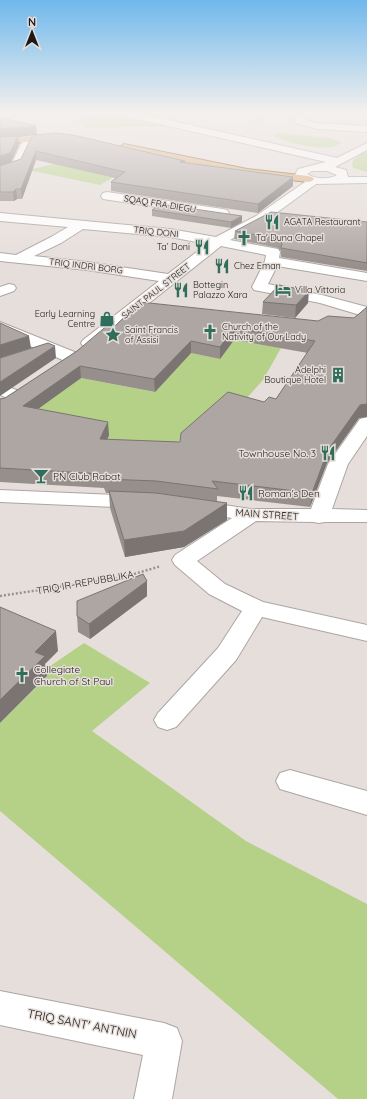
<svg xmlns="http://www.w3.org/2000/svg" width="367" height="1099" viewBox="0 0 367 1099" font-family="Quicksand,sans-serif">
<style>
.green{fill:#b5d187}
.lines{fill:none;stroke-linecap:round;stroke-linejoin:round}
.minor-casing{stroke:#ada5a2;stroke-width:2}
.major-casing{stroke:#8a5622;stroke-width:2}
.path-far1{stroke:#98928f;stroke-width:1;stroke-dasharray:1 1;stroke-linecap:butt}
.path{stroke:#98928f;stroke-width:2.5;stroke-dasharray:2 2;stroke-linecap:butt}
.minor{fill:#fff;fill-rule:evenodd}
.major{fill:#dcad7d;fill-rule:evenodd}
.wall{fill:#968f8c;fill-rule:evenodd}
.shaded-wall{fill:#7a7472}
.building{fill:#aea6a3;stroke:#7a7472;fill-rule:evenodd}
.labels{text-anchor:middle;stroke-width:3;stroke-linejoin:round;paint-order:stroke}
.far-street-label{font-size:9px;fill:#1c1918;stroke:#e6deda}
.far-poi-label{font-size:9px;fill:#1c1918;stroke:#e6deda;text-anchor:start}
.poi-label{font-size:10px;fill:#1c1918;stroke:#e6deda;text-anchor:start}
.street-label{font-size:10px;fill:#1c1918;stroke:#e6deda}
.near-street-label{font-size:12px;fill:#1c1918;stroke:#e6deda}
</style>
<rect width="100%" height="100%" fill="#e6deda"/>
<path class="green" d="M 101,113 L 115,113 L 172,126 L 86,128 L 83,124 L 74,121 Z
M 277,133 L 331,138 L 341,142 C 333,155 285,142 273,136 Z
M 367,149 L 367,172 L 354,168 L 352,166 L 353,160 Z
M 144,159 L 100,185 L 28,170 L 58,163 Z
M 234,340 L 281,348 L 263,380 L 238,408 L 190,429 L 168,453 L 102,449 L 24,419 L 81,378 L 154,392 L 191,353 L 220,359 Z
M 84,643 L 150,683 L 92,731 L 246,841 L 367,904 L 367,1099 L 338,1099 L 0,811 L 0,723 L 47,677 L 40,673 Z"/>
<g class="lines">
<defs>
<path id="minor" d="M 119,113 L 138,113 L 337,158 L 367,143 L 367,150 L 335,167 L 346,170 L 348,177 L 367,177 L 367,183 L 316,184 L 264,222 L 230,240 L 278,249 L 280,252 L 279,258 L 367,273 L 367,281 L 277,266 L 268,284 L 322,295 L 367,307 L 367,317 L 320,303 L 254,290 L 252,287 L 265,261 L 266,255 L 221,246 L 95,346 L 89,348 L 83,346 L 81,343 L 83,340 L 159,281 L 87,270 L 0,261 L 0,253 L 16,255 L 51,237 L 68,227 L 0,221 L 0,213 L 170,229 L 216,237 L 256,216 L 305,182 L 295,175 L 298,169 L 326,162 L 124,116 ZM 312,171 L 327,171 L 337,175 C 328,180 316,179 307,174 ZM 83,229 L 170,237 L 207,244 L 168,274 L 87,262 L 34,256 L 61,243 Z
M 302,113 L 315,113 L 305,120 L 317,123 L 367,126 L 367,132 L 317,129 L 296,123 L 294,121 L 298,115 Z
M 34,135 L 39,138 L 31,146 L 21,167 L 0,174 L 0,167 L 12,163 L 22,142 Z
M 107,192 L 223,209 L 227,210 L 229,213 L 227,216 L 223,217 L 103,199 L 101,196 L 103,193 Z
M 9,284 L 14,285 L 16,288 L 14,291 L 0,296 L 0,287 Z
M 0,322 L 77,353 L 79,357 L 77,361 L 71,362 L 65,361 L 0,333 Z
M 0,384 L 22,392 L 25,396 L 22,400 L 16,401 L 0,395 Z
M 367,417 L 367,436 L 348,464 L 332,509 L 367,510 L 367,522 L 325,522 L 319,523 L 313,522 L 256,521 L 197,561 L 225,584 L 263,602 L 367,625 L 367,641 L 262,617 L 236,660 L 176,727 L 167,730 L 158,727 L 154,720 L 158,713 L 218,648 L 242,611 L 209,594 L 175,565 L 172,560 L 175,555 L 232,518 L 190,511 L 187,507 L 190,503 L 197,501 L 251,509 L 311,509 L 328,464 L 360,419 Z
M 0,490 L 139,496 L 146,498 L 149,502 L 146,506 L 139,508 L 0,502 Z
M 290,770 L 367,791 L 367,815 L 280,789 L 276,781 L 280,773 Z
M 0,991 L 164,1023 L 177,1028 L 182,1041 L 172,1099 L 134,1099 L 143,1055 L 0,1025 Z"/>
<path id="major" d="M 34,135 L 61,135 L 66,138 L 61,141 L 34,141 L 0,145 L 0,139 Z
M 124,144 L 247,169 L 308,176 L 312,177 L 314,179 L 312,181 L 308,182 L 247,175 L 120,149 L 119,147 Z"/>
</defs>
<use href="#minor" class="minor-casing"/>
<use href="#major" class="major-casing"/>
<path class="path-far1" d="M 262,125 L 256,122 L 256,119 L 270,113"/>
<path class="path" d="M 0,596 L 124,577 L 161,566"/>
<use href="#minor" class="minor"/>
<use href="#major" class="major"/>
</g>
<path class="wall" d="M 0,124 L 37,134 L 13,137 L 19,145 L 11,162 L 2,165 L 21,159 L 31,138 L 185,161 L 185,163 L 293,177 L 293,186 L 258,213 L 111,191 L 111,182 L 115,178 L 36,160 L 22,199 L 17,199 L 14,201 L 0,201 Z
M 152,210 L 242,216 L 242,222 L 231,228 L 152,216 Z
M 367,222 L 367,271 L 281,257 L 281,251 L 278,248 L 234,239 L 235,231 Z
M 263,302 L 308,303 L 295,318 L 262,314 Z
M 367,307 L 367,417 L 359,418 L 327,463 L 310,507 L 217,496 L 217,502 L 227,503 L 227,520 L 184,547 L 125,557 L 110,508 L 109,493 L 106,493 L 104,488 L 0,482 L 0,399 L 5,398 L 115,326 L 318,321 L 354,318 ZM 234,340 L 308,353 L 276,399 L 264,402 L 180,442 L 107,440 L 109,435 L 38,409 L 81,378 L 155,392 L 191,353 L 220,359 Z
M 147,581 L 147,596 L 90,639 L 78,632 L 77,616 Z"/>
<path class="shaded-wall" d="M 36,126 L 37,134 L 0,138 L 0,129 Z
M 18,136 L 19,145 L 11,162 L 0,166 L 0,156 Z
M 36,151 L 36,160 L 22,199 L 21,189 Z
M 293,177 L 293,186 L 258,213 L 258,204 Z
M 16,189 L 17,199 L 14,201 L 13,192 Z
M 242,216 L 242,222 L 231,228 L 231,222 Z
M 309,291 L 308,303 L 295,318 L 296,305 Z
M 234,328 L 234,340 L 220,359 L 220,347 Z
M 29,336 L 31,348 L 0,358 L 0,345 Z
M 191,341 L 191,353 L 155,392 L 154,379 Z
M 55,346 L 56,358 L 0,396 L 0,382 Z
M 80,366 L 81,378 L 24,419 L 23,406 Z
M 367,404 L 367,417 L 359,418 L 327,463 L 310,507 L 312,493 L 328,450 L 360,405 Z
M 108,422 L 109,435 L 101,453 L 100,439 Z
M 227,503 L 227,520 L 184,547 L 125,557 L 124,540 Z
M 147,581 L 147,596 L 90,639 L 89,624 Z
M 56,631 L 58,651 L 45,664 L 47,676 L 0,723 L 0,700 L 35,652 Z"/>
<path class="building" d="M 3,118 L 36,126 L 0,129 L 0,124 Z
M 54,133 L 73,135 L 185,161 L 180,162 L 293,177 L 258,204 L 111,182 L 125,172 L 36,151 L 21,189 L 16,189 L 13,192 L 0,192 L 0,166 L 21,159 L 31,138 L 35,135 Z
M 18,136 L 10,153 L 0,156 L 0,137 Z
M 160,204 L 242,216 L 231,222 L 152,210 Z
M 271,212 L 367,222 L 367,263 L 281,248 L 282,243 L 279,239 L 235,231 Z
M 279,285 L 309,291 L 296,305 L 263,302 Z
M 140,302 L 318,321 L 328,316 L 354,318 L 367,307 L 367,404 L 360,405 L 328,450 L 312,493 L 212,481 L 218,489 L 156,481 L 105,479 L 103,474 L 0,468 L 0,399 L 5,398 L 77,351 L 109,324 L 115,326 ZM 234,328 L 315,341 L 276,399 L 269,397 L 264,402 L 228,392 L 181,433 L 180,442 L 100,439 L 108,422 L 23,406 L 80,366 L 154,379 L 191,341 L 220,347 Z
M 0,323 L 29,336 L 0,345 Z
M 48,343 L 55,346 L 0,382 L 0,358 Z
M 109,491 L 156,493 L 227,503 L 184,531 L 124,540 Z
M 143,574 L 147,581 L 89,624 L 77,616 L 77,601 Z
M 0,607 L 56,631 L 35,652 L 45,656 L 0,700 Z"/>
<linearGradient id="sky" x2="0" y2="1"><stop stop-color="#6fb8ec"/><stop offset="0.42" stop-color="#f4f0ee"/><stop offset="1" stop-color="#f4f0ee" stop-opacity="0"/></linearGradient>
<rect width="367" height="267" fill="url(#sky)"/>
<defs>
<symbol id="restaurant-bare" viewBox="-9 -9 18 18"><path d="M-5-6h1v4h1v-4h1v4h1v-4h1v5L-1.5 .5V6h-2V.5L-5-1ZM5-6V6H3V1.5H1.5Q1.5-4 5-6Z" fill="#306e5c" stroke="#e6deda" stroke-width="2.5" paint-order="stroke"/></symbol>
<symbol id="church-bare" viewBox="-9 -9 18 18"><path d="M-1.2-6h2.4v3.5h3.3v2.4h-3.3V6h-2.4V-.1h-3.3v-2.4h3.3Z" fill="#306e5c" stroke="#e6deda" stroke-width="2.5" paint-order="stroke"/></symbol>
<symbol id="hotel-bare" viewBox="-9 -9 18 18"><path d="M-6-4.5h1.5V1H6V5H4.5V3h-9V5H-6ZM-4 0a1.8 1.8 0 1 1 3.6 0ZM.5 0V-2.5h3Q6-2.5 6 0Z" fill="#306e5c" stroke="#e6deda" stroke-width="2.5" paint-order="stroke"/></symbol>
<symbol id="shop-bare" viewBox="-9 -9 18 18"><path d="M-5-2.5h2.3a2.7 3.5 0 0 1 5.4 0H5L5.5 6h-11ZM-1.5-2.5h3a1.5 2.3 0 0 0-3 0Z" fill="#306e5c" stroke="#e6deda" stroke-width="2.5" paint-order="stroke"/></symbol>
<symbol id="sight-bare" viewBox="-9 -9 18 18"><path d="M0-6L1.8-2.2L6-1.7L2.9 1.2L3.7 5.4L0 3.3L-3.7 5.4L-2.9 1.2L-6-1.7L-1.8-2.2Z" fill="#306e5c" stroke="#e6deda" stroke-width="2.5" paint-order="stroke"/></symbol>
<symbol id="building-bare" viewBox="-9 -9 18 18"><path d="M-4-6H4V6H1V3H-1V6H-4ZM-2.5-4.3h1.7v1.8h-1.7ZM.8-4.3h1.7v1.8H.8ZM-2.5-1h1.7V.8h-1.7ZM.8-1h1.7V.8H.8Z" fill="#306e5c" stroke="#e6deda" stroke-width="2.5" paint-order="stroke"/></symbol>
<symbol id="bar-bare" viewBox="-9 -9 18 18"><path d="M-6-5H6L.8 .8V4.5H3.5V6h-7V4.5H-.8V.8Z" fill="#306e5c" stroke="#e6deda" stroke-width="2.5" paint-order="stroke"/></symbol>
</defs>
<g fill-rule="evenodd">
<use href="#restaurant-bare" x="261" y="211" width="22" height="22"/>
<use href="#church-bare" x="233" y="227" width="22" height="22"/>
<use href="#restaurant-bare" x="191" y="236" width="22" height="22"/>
<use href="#restaurant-bare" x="211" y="255" width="22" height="22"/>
<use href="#restaurant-bare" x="170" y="279" width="22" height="22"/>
<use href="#hotel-bare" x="272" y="279" width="22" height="22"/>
<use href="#shop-bare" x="96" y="308" width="22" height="22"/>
<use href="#church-bare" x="199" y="321" width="22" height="22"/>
<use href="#sight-bare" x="102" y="324" width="22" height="22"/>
<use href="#building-bare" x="327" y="364" width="22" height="22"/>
<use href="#restaurant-bare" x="317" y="442" width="22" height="22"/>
<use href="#bar-bare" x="30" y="465" width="22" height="22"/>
<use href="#restaurant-bare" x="235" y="482" width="22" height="22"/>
<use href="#church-bare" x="11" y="664" width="22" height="22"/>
</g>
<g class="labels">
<g class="far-street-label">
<text transform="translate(160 204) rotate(9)" y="3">SQAQ FRA DIEGU</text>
<text transform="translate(156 232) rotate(6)" y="3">TRIQ DONI</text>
<text transform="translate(86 266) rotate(7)" y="3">TRIQ INDRÌ BORG</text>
<text transform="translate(156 291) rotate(-38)" y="3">SAINT PAUL STREET</text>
</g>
<g class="far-poi-label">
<text x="284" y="225">AGATA Restaurant</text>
<text x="256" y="241">Ta' Duna Chapel</text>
<text x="190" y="250" text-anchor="end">Ta’ Doni</text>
<text x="234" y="269">Chez Eman</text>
<text x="193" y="288">Bottegin<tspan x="193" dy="10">Palazzo Xara</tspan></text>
<text x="295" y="293">Villa Vittoria</text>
<text x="95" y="317" text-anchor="end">Early Learning<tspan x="95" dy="10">Centre</tspan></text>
<text x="222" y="330">Church of the<tspan x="222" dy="10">Nativity of Our Lady</tspan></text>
<text x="125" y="333">Saint Francis<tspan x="125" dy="10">of Assisi</tspan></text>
<text x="326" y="373" text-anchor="end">Adelphi<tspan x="326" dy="10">Boutique Hotel</tspan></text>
</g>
<g class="poi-label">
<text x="316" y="457" text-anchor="end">Townhouse No. 3</text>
<text x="53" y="480">PN Club Rabat</text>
<text x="258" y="497">Roman's Den</text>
<text x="34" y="673">Collegiate<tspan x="34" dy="12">Church of St Paul</tspan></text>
</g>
<g class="street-label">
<text transform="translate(267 514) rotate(4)" y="4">MAIN STREET</text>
<text transform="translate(85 582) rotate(-10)" y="4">TRIQ IR-REPUBBLIKA</text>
</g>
<g class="near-street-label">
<text transform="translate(82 1024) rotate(11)" y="4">TRIQ SANT' ANTNIN</text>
</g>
</g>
<g transform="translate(32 32)" stroke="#e6deda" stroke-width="3" paint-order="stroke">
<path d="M0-3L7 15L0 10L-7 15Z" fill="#1c1918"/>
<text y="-6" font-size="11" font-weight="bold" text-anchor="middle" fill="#1c1918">N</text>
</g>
</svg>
